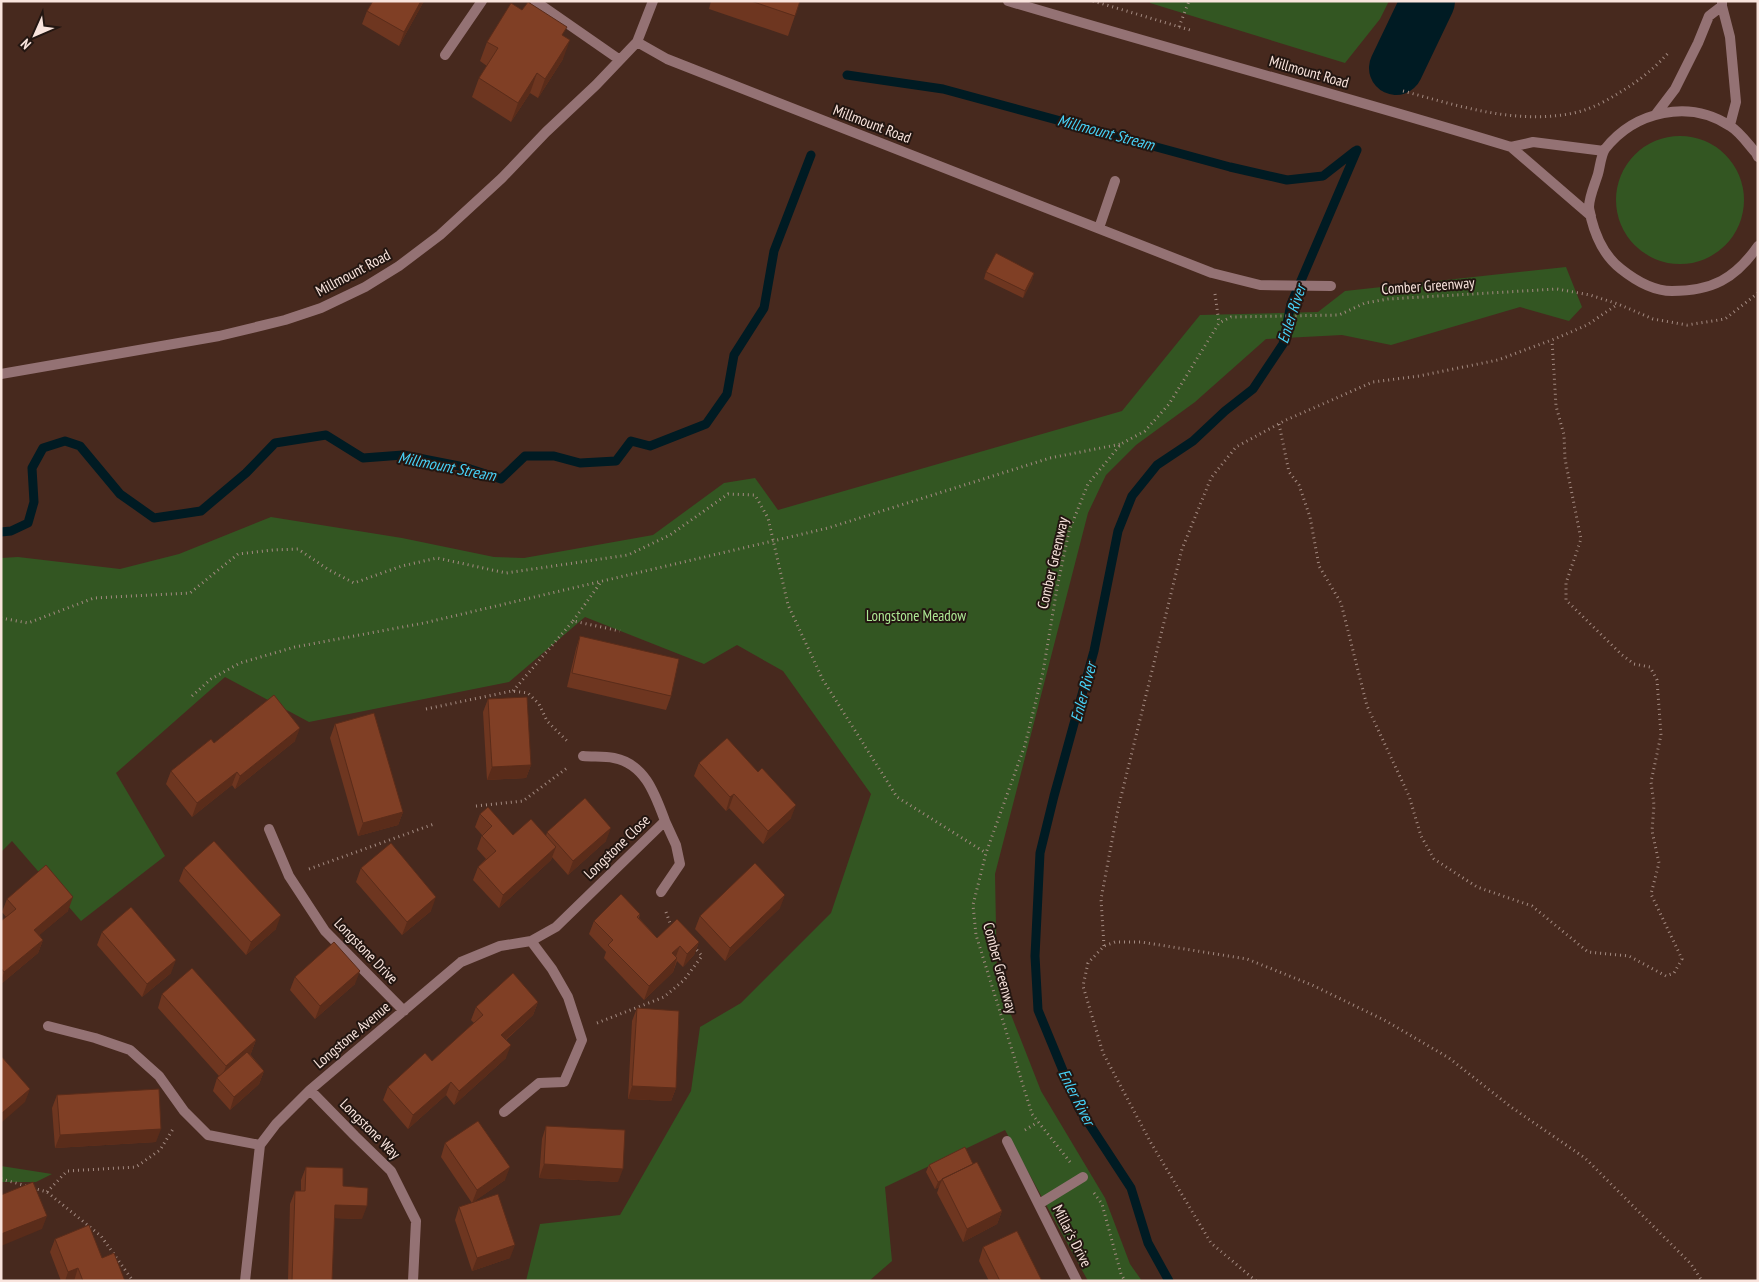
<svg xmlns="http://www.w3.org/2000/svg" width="1759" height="1282" viewBox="0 0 1759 1282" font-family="'PT Sans Narrow',sans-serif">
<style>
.green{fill:#335622}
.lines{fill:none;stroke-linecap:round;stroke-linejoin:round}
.stream{stroke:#001b23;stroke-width:9}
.river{stroke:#001b23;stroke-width:54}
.path{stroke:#a38a81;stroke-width:3;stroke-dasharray:1 4;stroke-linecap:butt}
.street{stroke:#947274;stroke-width:10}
.wall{fill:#6e3620}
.shaded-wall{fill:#5a2c1a}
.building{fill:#803f25;stroke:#5a2c1a}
.labels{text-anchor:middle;stroke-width:4;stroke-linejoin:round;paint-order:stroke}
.street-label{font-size:15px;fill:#f9e4dd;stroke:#231611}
.park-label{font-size:15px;fill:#ade894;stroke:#231611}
.water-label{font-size:16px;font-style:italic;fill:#47d2f8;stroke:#231611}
</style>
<rect width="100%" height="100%" fill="#47291e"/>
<path class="green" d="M 1150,1 L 1389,1 L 1380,19 L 1345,63 L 1150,3 Z
M1616 200a64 64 0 1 1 128 0a64 64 0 1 1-128 0Z
M 1566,267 L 1582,307 L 1569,321 L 1520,307 L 1391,345 L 1342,335 L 1266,339 L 1195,402 L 1136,445 L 1106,475 L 1088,513 L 995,874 L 997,979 L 1041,1091 L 1105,1198 L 1130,1264 L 1142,1281 L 1088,1281 L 1005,1130 L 885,1187 L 892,1261 L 869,1281 L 526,1281 L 540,1224 L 620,1215 L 691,1091 L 700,1027 L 741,1003 L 831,913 L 871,794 L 783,671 L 737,645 L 704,664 L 585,617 L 509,682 L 309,722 L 225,677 L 116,773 L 165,856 L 81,921 L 12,841 L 1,852 L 1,558 L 18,557 L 120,569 L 179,554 L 271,517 L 402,538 L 494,557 L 524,558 L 653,535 L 724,483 L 755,478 L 778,510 L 1122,411 L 1200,315 L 1318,312 L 1345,291 Z
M 1,1166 L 52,1174 L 36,1182 L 1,1182 Z"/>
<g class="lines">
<path class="stream" d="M 847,75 L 943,89 L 1230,167 L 1287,180 L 1323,176 L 1355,151
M 1,532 L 11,531 L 28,523 L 34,502 L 32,468 L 43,448 L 65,441 L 80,446 L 120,494 L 154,518 L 201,511 L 246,473 L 275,443 L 326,435 L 363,458 L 403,455 L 464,467 L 501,479 L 525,456 L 554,456 L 580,463 L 616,461 L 631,441 L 650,446 L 706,424 L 727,394 L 734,355 L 764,308 L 774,251 L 811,155
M 1169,1281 L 1148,1243 L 1131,1188 L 1078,1107 L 1038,1010 L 1035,956 L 1040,853 L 1054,796 L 1094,651 L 1118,531 L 1132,496 L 1157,465 L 1193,441 L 1225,411 L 1253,389 L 1283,344 L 1291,304 L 1357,150"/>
<path class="river" d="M 1396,68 L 1428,1"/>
<path class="path" d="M 1093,1 L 1190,30
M 1179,27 L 1189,1
M 1403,91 C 1459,106 1516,125 1574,113 C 1592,109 1608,100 1622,91 C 1640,80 1655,68 1669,52
M 1215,294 L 1219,323
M 1279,424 L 1289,472 L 1299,485 L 1310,517 L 1319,566 L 1341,603 L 1367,706 L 1409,796 L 1421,836 L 1434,859 L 1477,887 L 1532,906 L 1588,952 L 1629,956 L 1666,976 L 1674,973 L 1682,959 L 1651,894 L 1659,863 L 1652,831 L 1654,805 L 1651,782 L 1661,735 L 1657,680 L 1650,667 L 1634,664 L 1622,655 L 1566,600 L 1566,583 L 1581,539 L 1565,459 L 1564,435 L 1556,406 L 1552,340
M 1,618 L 28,623 L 94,598 L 190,593 L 238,554 L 273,550 L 298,549 L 329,570 L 354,583 L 402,566 L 437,558 L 506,573 L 628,555 L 670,535 L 728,494 L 755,495 L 768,518 L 788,605 L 823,680 L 897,797 L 986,853
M 573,621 L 601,582
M 513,691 L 573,621 L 620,631
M 192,696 L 211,679 L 240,663 L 295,647 L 424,623 L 828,528 L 1050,458 L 1121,444
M 426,709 L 512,691 L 528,693 L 539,704 L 547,721 L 569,743
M 476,806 L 523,801 L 567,768
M 309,869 L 434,824
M 666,912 L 670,923 L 673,926
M 1104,946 L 1101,899 L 1118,809 L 1182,549 L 1211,478 L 1236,447 L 1286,420 L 1373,382 L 1419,376 L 1498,360 L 1557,338 L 1587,325 L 1618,304
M 597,1023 L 664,997 L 684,980 L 702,956 L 695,948
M 1025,1130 L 1038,1122
M 1070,1162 L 1032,1114 L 976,935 L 973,905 L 986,853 L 1025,745 L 1043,672 L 1057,588 L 1069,531 L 1088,484 L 1121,444 L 1145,431 L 1169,404 L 1219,323 L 1231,317 L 1339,315 L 1365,303 L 1388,299 L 1557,289 L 1590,295 L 1618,304 L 1653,319 L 1687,325 L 1725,319 L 1758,293
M 1,1179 L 27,1186
M 33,1188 L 47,1192 L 101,1236 L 133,1281
M 47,1192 L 67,1171 L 136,1167 L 160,1150 L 173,1129
M 1094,1193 L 1102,1204 L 1121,1274 L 1125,1281
M 1256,1281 L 1211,1243 L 1151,1143 L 1103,1053 L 1083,986 L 1088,963 L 1104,946 L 1115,942 L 1141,942 L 1247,959 L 1312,985 L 1386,1021 L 1449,1058 L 1511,1107 L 1585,1158 L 1691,1264 L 1702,1281"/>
<path class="street" d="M 535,1 L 620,60
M 1008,1 C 1176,51 1344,96 1511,147 L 1533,142 L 1604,151
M 1722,1 L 1722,6 L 1730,37 L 1736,102 L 1730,125
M 637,42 L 667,59 L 1212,273 L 1260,285 L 1331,286
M 445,55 L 482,1
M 1656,114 L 1675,89 L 1698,43 L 1709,16 L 1722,6
M 1511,147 L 1591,216
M 1758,157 L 1756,153 C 1748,144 1740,132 1730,126 C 1689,99 1635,111 1605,149 C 1601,155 1600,167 1598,174 C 1595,184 1589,197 1589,207 C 1589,210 1591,215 1591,218 C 1596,238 1604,256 1621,269 C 1636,281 1653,291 1672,291 C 1712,291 1735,279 1758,246
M 1099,228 L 1115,181
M 1,374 L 219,336 L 285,320 L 321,308 L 365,287 L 399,266 L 440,235 L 502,178 L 546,132 L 596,85 L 637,42 L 653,1
M 269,829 L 289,876 L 325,931 L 404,1011
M 661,892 L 680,864 L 676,845 L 665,821
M 48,1026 L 95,1038 L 130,1050 L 159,1076 L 184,1111 L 208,1135 L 260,1145
M 310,1090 L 355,1136 L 391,1171 L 416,1221 L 413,1281
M 504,1112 L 539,1083 L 564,1082 L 582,1040 L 568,997 L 552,969 L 531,941
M 1007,1141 L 1077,1281
M 1039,1204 L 1083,1177
M 245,1281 L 260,1145 L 276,1124 L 310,1090 L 461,962 L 500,946 L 531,941 L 556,927 L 665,821 C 655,794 645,764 614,758 C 604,756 593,757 583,756"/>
</g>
<path class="wall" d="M 373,1 L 424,1 L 399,46 L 362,24 L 367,11 Z
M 711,1 L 800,1 L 788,36 L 709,9 Z
M 564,36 L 563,59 L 538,98 L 530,93 L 511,122 L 472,97 L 479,78 L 487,66 L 480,61 L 487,42 Z
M 986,272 L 1034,273 L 1032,280 L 1023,298 L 984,279 Z
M 580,636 L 671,696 L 666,710 L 567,687 L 576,649 Z
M 488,699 L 531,765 L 526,778 L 487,780 L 483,712 Z
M 335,724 L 403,812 L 398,825 L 358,836 L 330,738 Z
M 295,741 L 235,789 L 232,785 L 192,817 L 166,784 L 171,771 L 214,743 Z
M 699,763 L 791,818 L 763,844 L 729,808 L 726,811 L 694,776 Z
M 480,814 L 513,835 L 546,836 L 547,832 L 606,841 L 568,875 L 552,857 L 551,860 L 499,908 L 473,880 L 478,867 L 486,859 L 477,849 L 482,835 L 475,827 Z
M 184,868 L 276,929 L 246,955 L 179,881 Z
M 361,868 L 431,911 L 402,935 L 356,882 Z
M 7,899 L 68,911 L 39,935 L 43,940 L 38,953 L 1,984 L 1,921 L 6,917 L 2,912 Z
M 780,908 L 725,961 L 695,929 L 700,916 Z
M 640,914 L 639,918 L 657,938 L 699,942 L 694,955 L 683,967 L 677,961 L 673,972 L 644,1000 L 604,958 L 606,952 L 589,934 L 594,921 Z
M 102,932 L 171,973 L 142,997 L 97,945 Z
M 295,977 L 355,984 L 315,1019 L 290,990 Z
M 162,994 L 256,1040 L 251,1053 L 250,1054 L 264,1071 L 259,1084 L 230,1110 L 213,1091 L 217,1078 L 219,1076 L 158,1008 Z
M 538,1002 L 533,1015 L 506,1040 L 506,1058 L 454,1105 L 446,1095 L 408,1129 L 383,1100 L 388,1087 L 432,1061 L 474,1023 L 471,1020 L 476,1007 Z
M 637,1008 L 676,1088 L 671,1101 L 628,1099 L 632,1021 Z
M 57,1095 L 156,1142 L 55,1148 L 52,1108 Z
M 546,1126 L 618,1182 L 539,1178 L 542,1139 Z
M 445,1143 L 505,1180 L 473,1202 L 510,1258 L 472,1271 L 455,1220 L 459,1207 L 472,1203 L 441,1157 Z
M 973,1164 L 1002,1211 L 997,1224 L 963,1242 L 937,1193 L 939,1187 L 935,1189 L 926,1172 L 929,1165 Z
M 306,1167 L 343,1186 L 362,1219 L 334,1218 L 332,1281 L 288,1281 L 290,1204 L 295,1191 L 301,1191 L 301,1180 Z
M 55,1239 L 102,1258 L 125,1281 L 61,1281 L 50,1252 Z
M 983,1247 L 1042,1281 L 989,1281 L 979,1261 Z"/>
<path class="shaded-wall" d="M 421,1 L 424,1 L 399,46 L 404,32 Z
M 570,40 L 563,59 L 538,98 L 545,79 Z
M 537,73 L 530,93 L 511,122 L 518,103 Z
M 1034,273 L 1032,280 L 1023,298 L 1025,291 Z
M 300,728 L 295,741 L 235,789 L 240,776 Z
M 531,765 L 526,778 L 487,780 L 492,767 Z
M 237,772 L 232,785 L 192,817 L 197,803 Z
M 734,794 L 729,808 L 726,811 L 730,797 Z
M 796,805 L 791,818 L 763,844 L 768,831 Z
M 403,812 L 398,825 L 358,836 L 363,823 Z
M 611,828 L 606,841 L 568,875 L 573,861 Z
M 556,847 L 551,860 L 499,908 L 503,895 Z
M 785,895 L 780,908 L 725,961 L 730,948 Z
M 73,897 L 68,911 L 30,943 L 34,930 Z
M 436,897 L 431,911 L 402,935 L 407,922 Z
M 281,915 L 276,929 L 246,955 L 251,942 Z
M 43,940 L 38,953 L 1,984 L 1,981 L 4,972 Z
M 699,942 L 694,955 L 683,967 L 687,954 Z
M 680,946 L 675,959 L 672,953 Z
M 677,958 L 673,972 L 644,1000 L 649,986 Z
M 176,960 L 171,973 L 142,997 L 147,984 Z
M 360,971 L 355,984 L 315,1019 L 320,1006 Z
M 538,1002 L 533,1015 L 496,1048 L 501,1035 Z
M 256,1040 L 251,1053 L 221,1079 L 226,1066 Z
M 511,1045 L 506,1058 L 454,1105 L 459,1091 Z
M 264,1071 L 259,1084 L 230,1110 L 234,1097 Z
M 451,1082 L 446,1095 L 408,1129 L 413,1115 Z
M 632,1086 L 676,1088 L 671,1101 L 628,1099 Z
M 30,1089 L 25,1102 L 1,1123 L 1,1116 L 2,1113 Z
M 161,1129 L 156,1142 L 55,1148 L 60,1135 Z
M 544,1164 L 623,1169 L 618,1182 L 539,1178 Z
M 510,1167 L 505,1180 L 472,1203 L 477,1190 Z
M 942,1180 L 939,1187 L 935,1189 L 938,1182 Z
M 335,1205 L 367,1206 L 362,1219 L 330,1218 Z
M 1002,1211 L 997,1224 L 963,1242 L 967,1229 Z
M 47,1216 L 42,1229 L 1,1246 L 1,1234 Z
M 515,1245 L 510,1258 L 472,1271 L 477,1258 Z
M 78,1268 L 74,1281 L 65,1281 L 68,1272 Z"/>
<path class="building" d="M 373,1 L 421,1 L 404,32 L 367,11 Z
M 751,1 L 800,1 L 795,16 Z
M 528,2 L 567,27 L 562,35 L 570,40 L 545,79 L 537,73 L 518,103 L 479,78 L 498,48 L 487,42 L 511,3 L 522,10 Z
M 996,253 L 1034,273 L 1025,291 L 986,272 Z
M 580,636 L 679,659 L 671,696 L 572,673 Z
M 274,695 L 300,728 L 240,776 L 237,772 L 197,803 L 171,771 L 211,739 L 214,743 Z
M 527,697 L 531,765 L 492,767 L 488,699 Z
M 374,713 L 403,812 L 363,823 L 335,724 Z
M 727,738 L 758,772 L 762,768 L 796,805 L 768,831 L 734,794 L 730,797 L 699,763 Z
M 585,798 L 611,828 L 573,861 L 547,832 Z
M 488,807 L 513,835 L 531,819 L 556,847 L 503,895 L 478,867 L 496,851 L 482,836 L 492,826 L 480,814 Z
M 214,841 L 281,915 L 251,942 L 184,868 Z
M 391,843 L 436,897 L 407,922 L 361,868 Z
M 755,863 L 785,895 L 730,948 L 700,916 Z
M 46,865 L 73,897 L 34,930 L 43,940 L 4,972 L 1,968 L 1,921 L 16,909 L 7,899 Z
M 621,894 L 640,914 L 637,917 L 657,938 L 677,919 L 699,942 L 687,954 L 680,946 L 672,953 L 677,958 L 649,986 L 608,945 L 613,940 L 594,921 Z
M 131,907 L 176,960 L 147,984 L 102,932 Z
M 334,942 L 360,971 L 320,1006 L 295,977 Z
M 192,968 L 256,1040 L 226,1066 L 162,994 Z
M 513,973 L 538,1002 L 501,1035 L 511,1045 L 459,1091 L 451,1082 L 413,1115 L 388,1087 L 425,1053 L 432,1061 L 466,1030 L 483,1015 L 476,1007 Z
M 637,1008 L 679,1011 L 676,1088 L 632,1086 Z
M 247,1052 L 264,1071 L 234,1097 L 217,1078 Z
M 1,1056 L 30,1089 L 2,1113 L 1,1112 Z
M 159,1089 L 161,1129 L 60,1135 L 57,1095 Z
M 478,1121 L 510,1167 L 477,1190 L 445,1143 Z
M 546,1126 L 625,1130 L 623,1169 L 544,1164 Z
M 965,1147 L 973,1164 L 942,1179 L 942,1180 L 938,1182 L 929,1165 Z
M 977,1162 L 1002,1211 L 967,1229 L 942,1179 Z
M 306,1167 L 343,1168 L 343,1186 L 368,1188 L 367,1206 L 335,1205 L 332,1281 L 292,1281 L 295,1191 L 305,1191 Z
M 33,1182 L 47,1216 L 1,1234 L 1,1195 Z
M 498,1194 L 515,1245 L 477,1258 L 459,1207 Z
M 89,1225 L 102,1258 L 114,1253 L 125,1281 L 83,1281 L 78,1268 L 68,1272 L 55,1239 Z
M 1017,1231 L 1042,1281 L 1000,1281 L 983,1247 Z"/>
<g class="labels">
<g class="street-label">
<text transform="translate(1309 72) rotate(16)" y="5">Millmount Road</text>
<text transform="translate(872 124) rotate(21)" y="5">Millmount Road</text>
<text transform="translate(353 273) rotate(-28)" y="5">Millmount Road</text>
<text transform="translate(1428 286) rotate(-4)" y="5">Comber Greenway</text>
<text transform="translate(1053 563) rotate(-77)" y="5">Comber Greenway</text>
<text transform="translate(617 847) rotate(-44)" y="5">Longstone Close</text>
<text transform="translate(366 951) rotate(46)" y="5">Longstone Drive</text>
<text transform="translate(1000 968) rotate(75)" y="5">Comber Greenway</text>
<text transform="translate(352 1035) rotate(-40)" y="5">Longstone Avenue</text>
<text transform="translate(370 1129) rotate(45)" y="5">Longstone Way</text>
<text transform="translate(1072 1236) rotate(63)" y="5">Millar's Drive</text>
</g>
<g class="park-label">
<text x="916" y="621">Longstone Meadow</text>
</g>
<g class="water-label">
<text transform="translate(1106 132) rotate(15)" y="6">Millmount Stream</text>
<text transform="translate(1291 314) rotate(-72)" y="6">Enler River</text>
<text transform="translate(447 466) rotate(11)" y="6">Millmount Stream</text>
<text transform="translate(1083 692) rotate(-75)" y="6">Enler River</text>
<text transform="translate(1077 1097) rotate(63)" y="6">Enler River</text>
</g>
</g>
<rect width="1759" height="1282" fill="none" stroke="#f9e4dd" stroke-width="5"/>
<g transform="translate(35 35) rotate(225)" stroke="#231611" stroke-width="4" paint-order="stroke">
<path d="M0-4L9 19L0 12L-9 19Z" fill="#f9e4dd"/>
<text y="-8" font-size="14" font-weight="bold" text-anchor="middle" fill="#f9e4dd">N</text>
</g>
</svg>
